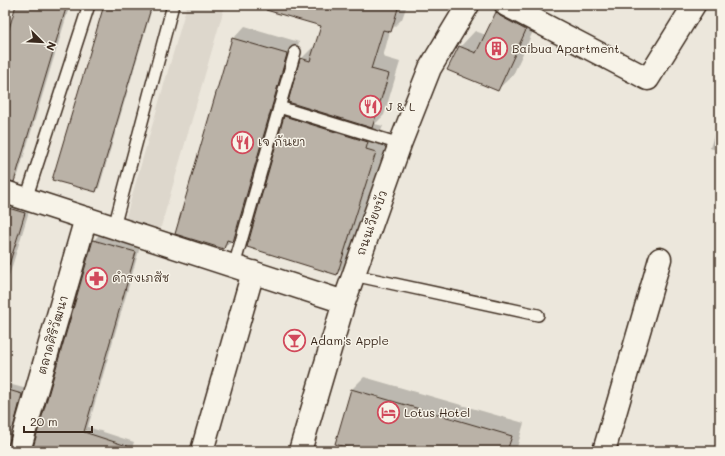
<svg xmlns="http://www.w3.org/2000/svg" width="725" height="456" viewBox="0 0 725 456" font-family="Mali,'Playpen Sans Thai',sans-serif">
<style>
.built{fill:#ddd7cc}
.shadow{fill:#0003}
.building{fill:#bab2a7;stroke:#3b2a1e}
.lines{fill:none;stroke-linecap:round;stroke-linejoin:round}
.service-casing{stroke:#3b2a1e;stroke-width:14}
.minor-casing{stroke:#3b2a1e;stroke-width:25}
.service{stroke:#f7f3e8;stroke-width:11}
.minor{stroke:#f7f3e8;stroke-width:22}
.labels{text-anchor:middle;stroke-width:3;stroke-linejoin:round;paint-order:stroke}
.poi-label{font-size:12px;fill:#3b2a1e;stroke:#f7f3e8;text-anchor:start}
.street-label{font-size:12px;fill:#3b2a1e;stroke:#f7f3e8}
</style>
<rect width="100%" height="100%" fill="#ece7dc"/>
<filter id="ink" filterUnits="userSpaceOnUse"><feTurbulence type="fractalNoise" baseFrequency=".025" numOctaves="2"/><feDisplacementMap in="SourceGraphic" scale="8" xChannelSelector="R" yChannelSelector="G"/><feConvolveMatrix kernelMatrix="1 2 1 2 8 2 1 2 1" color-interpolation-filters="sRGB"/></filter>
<g filter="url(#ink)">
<path class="built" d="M 187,5 L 225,5 L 160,230 L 125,220 Z"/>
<path class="shadow" d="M 17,5 L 70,5 L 18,175 L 13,181 L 5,179 L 5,45 Z
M 105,5 L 153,5 L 99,188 L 96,191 Z
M 253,5 L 407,5 L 402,19 L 390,31 L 383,57 L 400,62 L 384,115 L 375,124 L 383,126 L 380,133 L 391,137 L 352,259 L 337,274 L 285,116 L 297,104 L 301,59 L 313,47 L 315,47 L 322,25 Z
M 504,5 L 541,14 L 513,75 L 497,90 L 460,47 L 475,31 L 486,35 L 497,13 Z
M 245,26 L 299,42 L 246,229 L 233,241 L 231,241 L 224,248 L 233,39 Z
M 720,116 L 720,151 L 710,148 Z
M 5,198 L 30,208 L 5,289 Z
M 99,235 L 140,247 L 88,427 L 134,442 L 131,451 L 33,451 L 94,240 Z
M 364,377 L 524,423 L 516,451 L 362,451 L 351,390 Z
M 5,383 L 27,389 L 13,451 L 5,451 Z"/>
<path class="building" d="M 16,5 L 67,5 L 14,182 L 5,180 L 5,42 Z
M 104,5 L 152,5 L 96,192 L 52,180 Z
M 266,5 L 399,5 L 391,32 L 383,30 L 371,69 L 389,74 L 372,128 L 288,102 L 300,58 L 310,61 L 321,26 L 266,10 Z
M 496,12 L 500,16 L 526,30 L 498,91 L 447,70 L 459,46 L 476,53 Z
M 232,38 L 287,54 L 233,242 L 227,240 L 224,249 L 175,234 Z
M 284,116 L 368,142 L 366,149 L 376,152 L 337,275 L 247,247 Z
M 5,207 L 25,213 L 9,265 L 5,264 Z
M 93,240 L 136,252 L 84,432 L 130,447 L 129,451 L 32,451 Z
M 5,389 L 22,394 L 7,451 L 5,451 Z
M 351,389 L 512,436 L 507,451 L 358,451 L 335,444 Z"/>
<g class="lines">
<defs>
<path id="service" d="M 279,107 L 400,144
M 26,199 L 89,5
M 114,227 L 173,5
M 234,266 L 295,52
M 353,275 L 538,315"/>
<path id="minor" d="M 506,5 L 648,79 L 694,5
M 5,192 L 344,302
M 19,451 L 86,218
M 202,451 L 253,272
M 300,451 L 344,302 L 400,144 L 430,68 L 468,5
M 604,451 L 660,259"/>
</defs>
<use href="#service" class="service-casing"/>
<use href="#minor" class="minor-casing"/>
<use href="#service" class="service"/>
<use href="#minor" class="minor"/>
</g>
</g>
<defs>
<symbol id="building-ring" viewBox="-11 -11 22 22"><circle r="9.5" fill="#f7f3e8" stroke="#d1495b" stroke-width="1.5"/><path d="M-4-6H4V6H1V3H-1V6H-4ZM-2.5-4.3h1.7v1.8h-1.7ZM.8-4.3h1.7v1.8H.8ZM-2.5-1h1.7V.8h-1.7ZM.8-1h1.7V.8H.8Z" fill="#d1495b"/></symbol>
<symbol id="restaurant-ring" viewBox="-11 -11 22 22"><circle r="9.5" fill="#f7f3e8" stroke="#d1495b" stroke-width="1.5"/><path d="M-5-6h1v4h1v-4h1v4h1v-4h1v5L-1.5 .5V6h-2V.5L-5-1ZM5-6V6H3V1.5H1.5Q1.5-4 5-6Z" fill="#d1495b"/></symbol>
<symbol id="pharmacy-ring" viewBox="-11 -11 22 22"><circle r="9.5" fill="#f7f3e8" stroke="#d1495b" stroke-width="1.5"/><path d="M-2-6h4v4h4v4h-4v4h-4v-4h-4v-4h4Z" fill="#d1495b"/></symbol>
<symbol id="bar-ring" viewBox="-11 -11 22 22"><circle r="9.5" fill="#f7f3e8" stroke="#d1495b" stroke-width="1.5"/><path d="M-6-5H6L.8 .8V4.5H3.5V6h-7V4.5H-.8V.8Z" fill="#d1495b"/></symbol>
<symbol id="hotel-ring" viewBox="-11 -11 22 22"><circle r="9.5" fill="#f7f3e8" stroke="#d1495b" stroke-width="1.5"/><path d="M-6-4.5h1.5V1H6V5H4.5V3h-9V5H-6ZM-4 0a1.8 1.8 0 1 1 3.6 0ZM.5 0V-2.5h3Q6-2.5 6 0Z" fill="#d1495b"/></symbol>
</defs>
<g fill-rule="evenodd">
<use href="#building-ring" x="484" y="36" width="25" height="25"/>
<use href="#restaurant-ring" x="358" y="94" width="25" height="25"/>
<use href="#restaurant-ring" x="230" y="130" width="25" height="25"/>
<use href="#pharmacy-ring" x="84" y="266" width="25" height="25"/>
<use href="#bar-ring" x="282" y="328" width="25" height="25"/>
<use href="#hotel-ring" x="376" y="400" width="25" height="25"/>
</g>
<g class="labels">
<g class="poi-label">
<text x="512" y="53">Baibua Apartment</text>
<text x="386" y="111">J &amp; L</text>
<text x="258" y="146">เจ กันยา</text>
<text x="112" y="282">ดำรงเภสัช</text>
<text x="310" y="345">Adam's Apple</text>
<text x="404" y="417">Lotus Hotel</text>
</g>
<g class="street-label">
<text transform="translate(372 223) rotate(-70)" y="4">ถนนเวียงบัว</text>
<text transform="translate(53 335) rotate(-74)" y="4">ตลาดศิริวัฒนา</text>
</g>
</g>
<rect width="725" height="456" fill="none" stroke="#f7f3e8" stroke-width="20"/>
<rect x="10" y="10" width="705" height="436" fill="none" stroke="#3b2a1e" stroke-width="1.5" filter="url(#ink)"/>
<g transform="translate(42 42) rotate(114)" stroke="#f7f3e8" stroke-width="3" paint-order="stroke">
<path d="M0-3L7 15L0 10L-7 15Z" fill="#3b2a1e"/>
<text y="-6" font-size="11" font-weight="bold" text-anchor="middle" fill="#3b2a1e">N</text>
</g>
<path d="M24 426v6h68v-6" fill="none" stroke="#3b2a1e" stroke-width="2"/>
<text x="30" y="426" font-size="12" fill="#3b2a1e" stroke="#f7f3e8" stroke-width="3" paint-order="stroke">20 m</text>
</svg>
